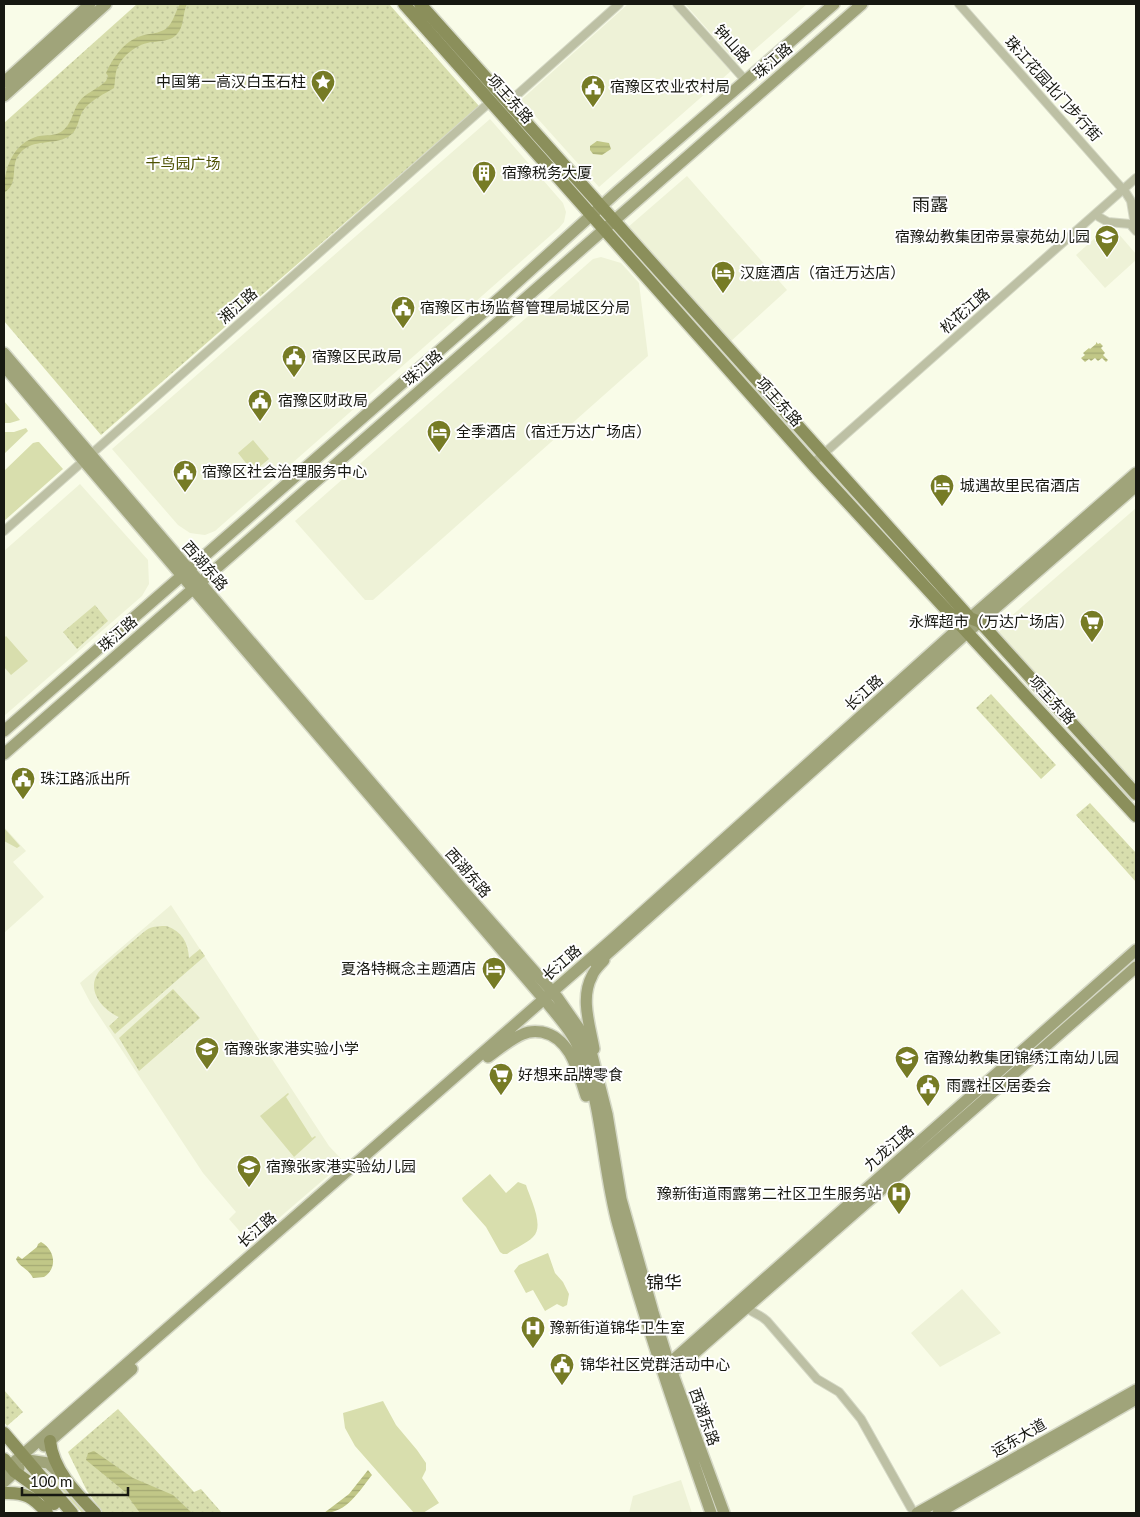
<svg xmlns="http://www.w3.org/2000/svg" width="1140" height="1517" viewBox="0 0 1140 1517" font-family="Lato,'Noto Sans SC',sans-serif">
<style>
.built{fill:#eef2d7}
.green{fill:#d8dead}
.park{fill:url(#park-dots)}
.water{fill:url(#water-rules)}
.lines{fill:none;stroke-linecap:round;stroke-linejoin:round}
.street-casing{stroke:#d5d8c6;stroke-width:10}
.secondary-casing{stroke:#d5d8c6;stroke-width:14}
.primary-casing{stroke:#d5d8c6;stroke-width:15}
.street{stroke:#bdc0a4;stroke-width:8}
.secondary{stroke:#a0a47a;stroke-width:11}
.primary{stroke:#8b8f5b;stroke-width:12}
.labels{text-anchor:middle;stroke-width:4;stroke-linejoin:round;paint-order:stroke}
.street-label{font-size:15px;fill:#171811;stroke:#fff}
.poi-label{font-size:15px;fill:#171811;stroke:#fff;text-anchor:start}
.park-label{font-size:15px;fill:#4e5203;stroke:#fff}
.quarter-label{font-size:18px;fill:#171811;stroke:#fff}
</style>
<defs>
<pattern id="park-dots" width="8" height="8" patternUnits="userSpaceOnUse" patternTransform="scale(1.25)"><rect width="8" height="8" fill="#d8dead"/><path d="M2 2h.1M6 6h.1" fill="none" stroke="#b9be94" stroke-width="1.8" stroke-linecap="round"/></pattern>
<pattern id="water-rules" width="6" height="5" patternUnits="userSpaceOnUse" patternTransform="scale(1.25)"><rect width="6" height="5" fill="#c1c787"/><path d="M0 2.5h6" fill="none" stroke="#a5aa74"/></pattern>
</defs>
<rect width="100%" height="100%" fill="#f9fce8"/>
<path class="built" d="M 628,4 L 671,4 L 731,71 L 599,187 L 521,100 Z
M 685,4 L 807,4 L 738,64 Z
M 490,119 L 563,203 L 566,212 L 564,222 L 559,228 L 215,531 L 205,535 L 197,534 L 190,533 L 178,525 L 112,449 Z
M 687,176 L 787,290 L 730,342 L 627,228 Z
M 1104,230 L 1117,232 L 1136,254 L 1136,260 L 1105,288 L 1076,255 Z
M 601,257 L 621,263 L 639,283 L 648,356 L 373,600 L 365,600 L 295,521 L 593,259 Z
M 80,484 L 148,560 L 149,584 L 142,596 L 4,716 L 4,551 Z
M 1136,508 L 1136,785 L 999,634 L 1001,625 Z
M 4,827 L 26,851 L 13,862 L 44,897 L 4,933 Z
M 171,905 L 329,1146 L 344,1162 L 250,1243 L 229,1219 L 236,1212 L 203,1173 L 90,1002 L 80,983 Z
M 962,1289 L 1001,1333 L 940,1367 L 911,1333 Z
M 681,1480 L 692,1513 L 629,1513 L 633,1496 Z"/>
<path class="green" d="M 4,401 L 20,420 L 10,423 L 4,423 Z
M 26,428 L 28,431 L 4,454 L 4,432 L 14,432 Z
M 253,440 L 269,459 L 253,472 L 238,453 Z
M 37,442 L 39,442 L 63,469 L 4,521 L 4,471 L 33,443 Z
M 6,636 L 28,661 L 11,675 L 4,667 L 4,638 Z
M 4,828 L 20,846 L 17,848 L 4,841 Z
M 288,1093 L 289,1094 L 286,1097 L 312,1138 L 315,1136 L 316,1137 L 294,1157 L 260,1116 Z
M 490,1174 L 506,1193 L 518,1182 L 526,1185 C 530,1198 545,1226 533,1237 C 526,1244 515,1248 507,1254 L 503,1254 L 500,1252 L 486,1227 L 463,1201 L 462,1198 Z
M 548,1253 L 555,1273 L 563,1282 L 569,1294 L 567,1305 L 563,1307 L 557,1304 L 545,1311 L 533,1290 L 526,1293 L 514,1271 L 519,1265 Z
M 383,1401 L 396,1425 L 417,1450 L 426,1463 L 426,1470 L 422,1478 L 439,1503 L 423,1513 L 414,1513 L 355,1446 L 345,1428 L 343,1413 Z
M 54,1473 L 91,1513 L 82,1513 L 51,1477 Z"/>
<path class="park" d="M 137,4 L 389,4 L 479,106 L 101,435 L 4,321 L 4,123 Z
M 95,605 L 108,621 L 77,649 L 63,632 Z
M 991,694 L 1056,765 L 1041,779 L 976,708 Z
M 1090,803 L 1136,853 L 1136,882 L 1076,815 Z
M 167,926 C 182,932 188,942 189,958 L 200,949 L 205,956 L 115,1034 L 109,1026 L 119,1017 C 103,1010 86,991 98,973 C 101,968 142,933 148,929 C 153,926 161,926 167,926 Z
M 173,989 L 200,1018 L 139,1071 L 119,1038 Z
M 4,1390 L 23,1412 L 7,1426 L 4,1422 Z
M 118,1409 L 194,1492 L 201,1489 L 222,1513 L 103,1513 L 87,1491 L 68,1452 Z"/>
<path class="water" d="M 180,4 L 187,4 C 182,14 185,28 175,36 C 169,41 161,41 153,42 C 138,43 120,56 116,72 C 115,77 115,83 114,88 C 104,94 93,99 85,108 C 77,117 80,130 68,137 C 53,145 33,139 21,152 C 8,165 21,182 4,193 C 4,169 12,143 39,136 C 46,135 54,136 61,132 C 72,125 72,112 79,102 C 85,93 98,89 106,81 L 108,76 L 106,73 C 113,58 124,41 141,36 C 150,33 159,34 167,28 C 174,21 175,12 180,4 Z
M 597,141 L 609,143 L 611,149 L 602,155 L 593,154 L 590,150 L 590,146 Z
M 1096,342 L 1098,344 L 1100,343 L 1103,346 L 1101,348 L 1105,353 L 1103,355 L 1108,360 L 1106,362 L 1102,358 L 1098,361 L 1095,358 L 1091,361 L 1089,359 L 1085,362 L 1081,358 L 1085,355 L 1083,353 L 1089,348 L 1090,349 L 1096,344 Z
M 41,1242 C 55,1250 58,1268 44,1277 L 33,1278 C 28,1268 19,1267 16,1259 L 18,1256 L 22,1259 L 37,1247 L 38,1244 Z
M 94,1451 L 133,1478 L 173,1495 L 192,1513 L 140,1513 L 124,1491 L 86,1460 L 88,1453 Z
M 368,1470 L 372,1475 C 359,1491 347,1513 324,1513 L 349,1494 Z"/>
<g class="lines">
<defs>
<path id="street" d="M 677,4 L 746,81
M 959,4 L 1126,193 L 1131,201 L 1134,219 L 1136,222
M 509,102 L 619,4
M 1099,217 L 1108,222 L 1130,224 L 1136,231
M 812,464 L 1136,178
M 4,531 L 490,102
M 744,1305 C 751,1313 760,1314 767,1321 L 817,1379 L 839,1392 L 861,1419 L 911,1508"/>
<path id="secondary" d="M 4,82 L 90,4
M 4,96 L 106,4
M 4,353 L 462,889 L 557,997 L 578,1027 L 592,1055 L 607,1114 L 621,1199 L 653,1312 L 669,1364 L 724,1513
M 4,366 L 83,460 L 548,1004 C 560,1019 573,1033 580,1051 C 603,1106 602,1168 618,1225 C 645,1322 678,1418 711,1513
M 4,731 L 502,296 L 617,192 L 834,4
M 4,754 L 862,4
M 596,964 L 968,632 L 1136,486
M 594,1049 C 590,1026 580,998 592,976 C 594,970 600,965 604,960
M 488,1057 C 499,1049 511,1039 523,1034 C 529,1031 536,1031 542,1032 C 571,1038 578,1072 586,1096
M 664,1368 L 1136,950
M 666,1378 L 1136,967
M 44,1446 L 132,1369
M 28,1460 L 48,1463 L 60,1474
M 4,1471 L 615,937 L 970,618 L 1136,473
M 4,1482 L 19,1468
M 917,1513 L 1136,1390
M 938,1513 L 1136,1399"/>
<path id="primary" d="M 404,4 L 815,467 L 1136,816
M 420,4 C 603,209 786,414 970,618 L 980,622 L 1136,794
M 4,1433 L 72,1513
M 50,1441 C 53,1470 76,1493 95,1513
M 4,1459 L 15,1472 L 47,1495 L 54,1504
M 4,1493 C 25,1492 33,1497 47,1513"/>
</defs>
<use href="#street" class="street-casing"/>
<use href="#secondary" class="secondary-casing"/>
<use href="#primary" class="primary-casing"/>
<use href="#street" class="street"/>
<use href="#secondary" class="secondary"/>
<use href="#primary" class="primary"/>
</g>
<defs>
<symbol id="sight-pin" viewBox="-11 -11 22 30"><path d="M0 17L-7.5 6A9.5 9.5 0 1 1 7.5 6Z" fill="#767b25" stroke="#fff"/><path d="M0-6L1.8-2.2L6-1.7L2.9 1.2L3.7 5.4L0 3.3L-3.7 5.4L-2.9 1.2L-6-1.7L-1.8-2.2Z" fill="#fff"/></symbol>
<symbol id="civic-pin" viewBox="-11 -11 22 30"><path d="M0 17L-7.5 6A9.5 9.5 0 1 1 7.5 6Z" fill="#767b25" stroke="#fff"/><path d="M-.6-6.5H3V-4.5H.6V-3L4-1V1h2V6H-6V1h2V-1L-.6-3ZM-1.2 2.5V6h2.4V2.5Z" fill="#fff"/></symbol>
<symbol id="building-pin" viewBox="-11 -11 22 30"><path d="M0 17L-7.5 6A9.5 9.5 0 1 1 7.5 6Z" fill="#767b25" stroke="#fff"/><path d="M-4-6H4V6H1V3H-1V6H-4ZM-2.5-4.3h1.7v1.8h-1.7ZM.8-4.3h1.7v1.8H.8ZM-2.5-1h1.7V.8h-1.7ZM.8-1h1.7V.8H.8Z" fill="#fff"/></symbol>
<symbol id="school-pin" viewBox="-11 -11 22 30"><path d="M0 17L-7.5 6A9.5 9.5 0 1 1 7.5 6Z" fill="#767b25" stroke="#fff"/><path d="M0-5L7-2L0 1L-7-2ZM-4 1L0 2.5L4 1V4Q0 6-4 4Z" fill="#fff"/></symbol>
<symbol id="hotel-pin" viewBox="-11 -11 22 30"><path d="M0 17L-7.5 6A9.5 9.5 0 1 1 7.5 6Z" fill="#767b25" stroke="#fff"/><path d="M-6-4.5h1.5V1H6V5H4.5V3h-9V5H-6ZM-4 0a1.8 1.8 0 1 1 3.6 0ZM.5 0V-2.5h3Q6-2.5 6 0Z" fill="#fff"/></symbol>
<symbol id="supermarket-pin" viewBox="-11 -11 22 30"><path d="M0 17L-7.5 6A9.5 9.5 0 1 1 7.5 6Z" fill="#767b25" stroke="#fff"/><path d="M-6-5.5h2.5l.6 2H6L4.5 2H-2.5L-4.4-4H-6ZM-1.5 3.2a1.3 1.3 0 1 0 .1 0ZM3 3.2a1.3 1.3 0 1 0 .1 0Z" fill="#fff"/></symbol>
<symbol id="hospital-pin" viewBox="-11 -11 22 30"><path d="M0 17L-7.5 6A9.5 9.5 0 1 1 7.5 6Z" fill="#767b25" stroke="#fff"/><path d="M-5-5h3v3.5h4V-5h3V5h-3V1.5h-4V5h-3Z" fill="#fff"/></symbol>
</defs>
<g fill-rule="evenodd">
<use href="#sight-pin" x="309" y="68" width="28" height="38"/>
<use href="#civic-pin" x="579" y="73" width="28" height="38"/>
<use href="#building-pin" x="470" y="159" width="28" height="38"/>
<use href="#school-pin" x="1093" y="223" width="28" height="38"/>
<use href="#hotel-pin" x="709" y="259" width="28" height="38"/>
<use href="#civic-pin" x="389" y="294" width="28" height="38"/>
<use href="#civic-pin" x="280" y="343" width="28" height="38"/>
<use href="#civic-pin" x="246" y="387" width="28" height="38"/>
<use href="#hotel-pin" x="425" y="418" width="28" height="38"/>
<use href="#civic-pin" x="171" y="458" width="28" height="38"/>
<use href="#hotel-pin" x="928" y="472" width="28" height="38"/>
<use href="#supermarket-pin" x="1078" y="608" width="28" height="38"/>
<use href="#civic-pin" x="9" y="765" width="28" height="38"/>
<use href="#hotel-pin" x="480" y="955" width="28" height="38"/>
<use href="#school-pin" x="193" y="1035" width="28" height="38"/>
<use href="#school-pin" x="893" y="1044" width="28" height="38"/>
<use href="#supermarket-pin" x="487" y="1061" width="28" height="38"/>
<use href="#civic-pin" x="914" y="1072" width="28" height="38"/>
<use href="#school-pin" x="235" y="1153" width="28" height="38"/>
<use href="#hospital-pin" x="885" y="1180" width="28" height="38"/>
<use href="#hospital-pin" x="519" y="1314" width="28" height="38"/>
<use href="#civic-pin" x="548" y="1351" width="28" height="38"/>
</g>
<g class="labels">
<g class="street-label">
<text transform="translate(732 44) rotate(48)" y="5">钟山路</text>
<text transform="translate(773 61) rotate(-41)" y="5">珠江路</text>
<text transform="translate(1053 89) rotate(48)" y="5">珠江花园北门步行街</text>
<text transform="translate(510 99) rotate(48)" y="5">项王东路</text>
<text transform="translate(238 306) rotate(-41)" y="5">湘江路</text>
<text transform="translate(965 311) rotate(-41)" y="5">松花江路</text>
<text transform="translate(423 368) rotate(-41)" y="5">珠江路</text>
<text transform="translate(779 402) rotate(48)" y="5">项王东路</text>
<text transform="translate(205 566) rotate(49)" y="5">西湖东路</text>
<text transform="translate(118 634) rotate(-41)" y="5">珠江路</text>
<text transform="translate(864 693) rotate(-42)" y="5">长江路</text>
<text transform="translate(1052 700) rotate(47)" y="5">项王东路</text>
<text transform="translate(468 873) rotate(49)" y="5">西湖东路</text>
<text transform="translate(562 963) rotate(-41)" y="5">长江路</text>
<text transform="translate(889 1148) rotate(-41)" y="5">九龙江路</text>
<text transform="translate(257 1230) rotate(-41)" y="5">长江路</text>
<text transform="translate(704 1417) rotate(70)" y="5">西湖东路</text>
<text transform="translate(1019 1438) rotate(-30)" y="5">运东大道</text>
</g>
<g class="poi-label">
<text x="306" y="87" text-anchor="end">中国第一高汉白玉石柱</text>
<text x="610" y="92">宿豫区农业农村局</text>
<text x="502" y="178">宿豫税务大厦</text>
<text x="1090" y="242" text-anchor="end">宿豫幼教集团帝景豪苑幼儿园</text>
<text x="740" y="278">汉庭酒店（宿迁万达店）</text>
<text x="420" y="313">宿豫区市场监督管理局城区分局</text>
<text x="312" y="362">宿豫区民政局</text>
<text x="278" y="406">宿豫区财政局</text>
<text x="456" y="437">全季酒店（宿迁万达广场店）</text>
<text x="202" y="477">宿豫区社会治理服务中心</text>
<text x="960" y="491">城遇故里民宿酒店</text>
<text x="1074" y="627" text-anchor="end">永辉超市（万达广场店）</text>
<text x="40" y="784">珠江路派出所</text>
<text x="476" y="974" text-anchor="end">夏洛特概念主题酒店</text>
<text x="224" y="1054">宿豫张家港实验小学</text>
<text x="924" y="1063">宿豫幼教集团锦绣江南幼儿园</text>
<text x="518" y="1080">好想来品牌零食</text>
<text x="946" y="1091">雨露社区居委会</text>
<text x="266" y="1172">宿豫张家港实验幼儿园</text>
<text x="882" y="1199" text-anchor="end">豫新街道雨露第二社区卫生服务站</text>
<text x="550" y="1333">豫新街道锦华卫生室</text>
<text x="580" y="1370">锦华社区党群活动中心</text>
</g>
<g class="park-label">
<text x="183" y="169">千鸟园广场</text>
</g>
<g class="quarter-label">
<text x="930" y="211">雨露</text>
<text x="664" y="1289">锦华</text>
</g>
</g>
<rect width="1140" height="1517" fill="none" stroke="#171811" stroke-width="10"/>
<path d="M22 1487v8h106v-8" fill="none" stroke="#171811" stroke-width="2.5"/>
<text x="30" y="1487" font-size="15" fill="#171811" stroke="#ffffff" stroke-width="4" paint-order="stroke">100 m</text>
</svg>
